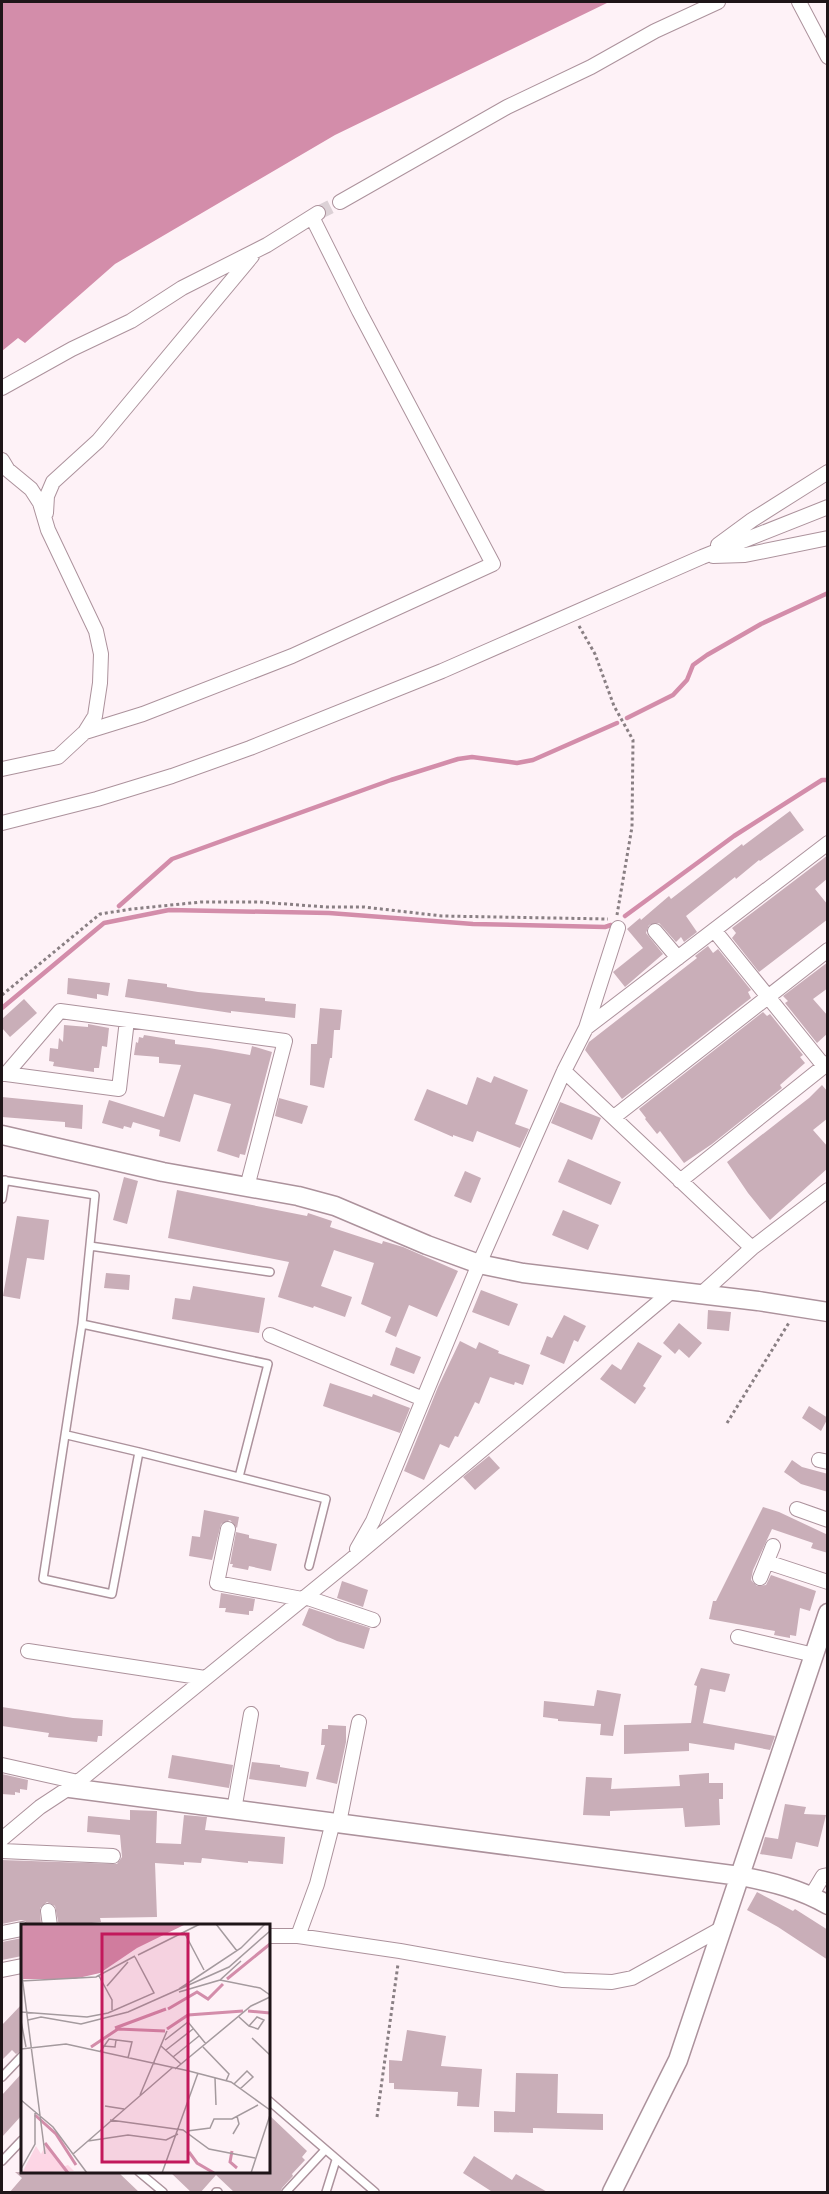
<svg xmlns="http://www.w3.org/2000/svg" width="829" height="2194" viewBox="0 0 829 2194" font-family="'Space Grotesk',sans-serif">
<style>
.water{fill:#d38daa}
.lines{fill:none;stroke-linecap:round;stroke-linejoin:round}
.stream{stroke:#d38daa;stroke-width:4.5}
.building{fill:#c9aeb8}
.street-tunnel{stroke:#dcd1d6;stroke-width:14;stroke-dasharray:14 7;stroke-linecap:butt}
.lane-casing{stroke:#ac929c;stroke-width:10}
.street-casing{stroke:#ac929c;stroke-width:16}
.secondary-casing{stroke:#ac929c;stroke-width:21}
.path{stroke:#897f83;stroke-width:3;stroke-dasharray:3 3;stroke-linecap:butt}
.lane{stroke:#fff;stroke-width:7}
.street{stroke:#fff;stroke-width:14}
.secondary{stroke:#fff;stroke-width:18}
.inset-river{fill:none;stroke:#d38daa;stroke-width:3}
.inset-road{fill:none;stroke:#a49a9e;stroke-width:1.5}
.view{fill:#c2185b;fill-opacity:0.15;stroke:#c2185b;stroke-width:3}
.inset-edge{fill:none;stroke:#1e1518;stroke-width:3}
</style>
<rect width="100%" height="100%" fill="#fef2f7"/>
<path class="water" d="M 2,2 L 609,2 L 335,135 L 115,264 L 25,343 L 18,338 L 2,351 Z"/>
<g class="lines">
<path class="stream" d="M 627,718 L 673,695 L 687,680 L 693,665 L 707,655 L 761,624 L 828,593
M 119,906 L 172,859 L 391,780 L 458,759 L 472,757 L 517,763 L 533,760 L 617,723
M 625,916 L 734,836 L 822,780 L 828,780
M 2,1008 L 104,923 L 169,910 L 329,913 L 473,924 L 605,927 L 611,925"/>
</g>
<path class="building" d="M 790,811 L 804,830 L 760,861 L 759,860 L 736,879 L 735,877 L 686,916 L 697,932 L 684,942 L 681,937 L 676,942 L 659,923 L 649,925 L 646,933 L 663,954 L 625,987 L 613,972 L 643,948 L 627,929 L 640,918 L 641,920 L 669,896 L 671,899 L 742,844 L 743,846 Z
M 828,855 L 828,878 L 815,889 L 828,905 L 828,919 L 759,972 L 732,938 L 736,933 L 732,928 Z
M 708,946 L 713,953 L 718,949 L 751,990 L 748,992 L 751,998 L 622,1099 L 585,1050 L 589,1042 L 697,958 L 695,956 Z
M 828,962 L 828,988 L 813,999 L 828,1016 L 828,1033 L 817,1043 L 785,1003 L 788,1001 L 783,996 Z
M 68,978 L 110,983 L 108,996 L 97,994 L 97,999 L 67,994 Z
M 128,979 L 167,984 L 167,987 L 198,992 L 265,998 L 265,1001 L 296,1004 L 295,1018 L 231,1011 L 231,1013 L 125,997 Z
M 24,999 L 37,1013 L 10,1037 L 2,1028 L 2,1019 Z
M 320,1008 L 342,1010 L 340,1030 L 334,1030 L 332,1058 L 330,1058 L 324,1088 L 310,1085 L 311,1044 L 317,1044 Z
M 763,1012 L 767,1016 L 770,1014 L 803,1055 L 800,1057 L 805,1063 L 780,1085 L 782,1088 L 712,1144 L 684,1163 L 660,1131 L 657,1134 L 645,1119 L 646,1118 L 639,1109 Z
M 88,1024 L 109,1028 L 107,1047 L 102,1046 L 99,1068 L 94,1068 L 94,1072 L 53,1066 L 54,1062 L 49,1061 L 50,1048 L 58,1049 L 59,1038 L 63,1042 L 64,1025 L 88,1027 Z
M 144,1035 L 175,1040 L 175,1044 L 209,1048 L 250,1055 L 252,1046 L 272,1052 L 245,1155 L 240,1154 L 239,1158 L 217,1151 L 231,1104 L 194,1094 L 180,1142 L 159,1136 L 160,1130 L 133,1122 L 131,1128 L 124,1126 L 123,1129 L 102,1123 L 109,1100 L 164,1117 L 181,1065 L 159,1063 L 159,1057 L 134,1055 L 136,1042 L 138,1043 L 139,1037 L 143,1038 Z
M 494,1076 L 528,1090 L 515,1124 L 529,1129 L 520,1148 L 477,1131 L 473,1142 L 453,1135 L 453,1137 L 414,1120 L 427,1089 L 467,1105 L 477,1077 L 491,1083 Z
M 822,1085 L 828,1092 L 828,1118 L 813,1130 L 828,1147 L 828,1168 L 770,1220 L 748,1193 L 727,1162 L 809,1098 Z
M 2,1097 L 83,1105 L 82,1129 L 65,1127 L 65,1122 L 2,1117 Z
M 279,1098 L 308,1106 L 302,1124 L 275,1116 Z
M 560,1102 L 601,1118 L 592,1140 L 551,1123 Z
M 568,1159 L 621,1182 L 611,1205 L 558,1182 Z
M 465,1171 L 481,1178 L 471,1203 L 454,1196 Z
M 124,1177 L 138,1181 L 127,1224 L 113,1220 Z
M 177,1190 L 307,1216 L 308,1213 L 332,1221 L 330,1227 L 382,1244 L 383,1241 L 403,1247 L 458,1271 L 437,1317 L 409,1305 L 396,1337 L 385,1332 L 391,1317 L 361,1304 L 374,1263 L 334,1250 L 321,1286 L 352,1297 L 345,1317 L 314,1306 L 313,1308 L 278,1297 L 289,1262 L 168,1238 Z
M 563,1210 L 599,1225 L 588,1250 L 552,1235 Z
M 17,1216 L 49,1220 L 44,1260 L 27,1258 L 20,1299 L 3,1296 Z
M 106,1273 L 130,1275 L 129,1290 L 104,1288 Z
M 193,1286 L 265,1298 L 259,1333 L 172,1319 L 175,1298 L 190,1300 Z
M 481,1290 L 518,1304 L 509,1326 L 472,1312 Z
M 708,1310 L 731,1312 L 729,1331 L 707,1329 Z
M 564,1315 L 586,1326 L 578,1342 L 574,1340 L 564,1364 L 540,1354 L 547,1336 L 552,1338 Z
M 679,1323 L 702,1343 L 689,1358 L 679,1349 L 675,1354 L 663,1343 Z
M 460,1341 L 476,1349 L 479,1342 L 499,1351 L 498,1353 L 530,1365 L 523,1385 L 515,1382 L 514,1385 L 490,1377 L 479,1404 L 475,1402 L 458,1437 L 455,1436 L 449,1448 L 440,1444 L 424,1480 L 404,1471 L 438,1387 Z
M 638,1342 L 662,1356 L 643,1386 L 646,1388 L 635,1404 L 600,1379 L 612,1364 L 621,1370 Z
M 396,1347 L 421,1357 L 414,1374 L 390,1365 Z
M 330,1383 L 372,1397 L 373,1394 L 410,1408 L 400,1433 L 323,1406 Z
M 809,1406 L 828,1418 L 821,1431 L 802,1418 Z
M 489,1456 L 500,1468 L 475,1490 L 463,1477 Z
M 792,1460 L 802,1467 L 828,1474 L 828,1492 L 801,1484 L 784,1472 Z
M 763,1507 L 779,1512 L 828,1535 L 828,1553 L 811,1548 L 813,1543 L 772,1529 L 753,1570 L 751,1580 L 757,1586 L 766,1585 L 771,1575 L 816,1591 L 810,1611 L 800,1608 L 796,1636 L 790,1635 L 790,1638 L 774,1635 L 775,1631 L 709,1619 L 713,1601 L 716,1601 Z
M 204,1510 L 239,1517 L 237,1528 L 230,1520 L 221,1524 L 212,1560 L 189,1556 L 192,1536 L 200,1537 Z
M 236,1532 L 249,1535 L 249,1538 L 277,1544 L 271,1571 L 249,1566 L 248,1570 L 232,1567 L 233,1564 L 230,1564 Z
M 342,1581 L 368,1590 L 363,1607 L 337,1598 Z
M 221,1593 L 255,1599 L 253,1611 L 249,1611 L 249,1615 L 225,1612 L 226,1608 L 219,1608 Z
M 309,1608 L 370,1628 L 364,1649 L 337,1641 L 302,1625 Z
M 701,1668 L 730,1674 L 725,1692 L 710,1689 L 703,1723 L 775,1736 L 770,1750 L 735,1743 L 734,1750 L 689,1743 L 689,1751 L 624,1754 L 624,1725 L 691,1723 L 697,1686 L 694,1685 Z
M 597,1690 L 621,1694 L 613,1736 L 600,1735 L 601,1724 L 558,1721 L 558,1719 L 543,1717 L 544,1701 L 594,1706 Z
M 2,1707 L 73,1718 L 103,1720 L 102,1736 L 98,1736 L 97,1742 L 48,1737 L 49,1733 L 2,1726 Z
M 328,1725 L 346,1726 L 346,1742 L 337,1784 L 316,1779 L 325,1745 L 321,1745 L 322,1729 L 328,1729 Z
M 172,1755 L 233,1765 L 229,1788 L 168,1778 Z
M 252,1762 L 280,1765 L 280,1767 L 309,1772 L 306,1787 L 249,1779 Z
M 709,1773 L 709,1783 L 723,1783 L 723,1799 L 719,1799 L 720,1825 L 685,1827 L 683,1808 L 610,1811 L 610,1816 L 583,1815 L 586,1777 L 612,1778 L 611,1789 L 680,1786 L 679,1775 Z
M 2,1774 L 28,1780 L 27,1790 L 20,1789 L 20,1793 L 15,1792 L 15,1795 L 2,1794 Z
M 785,1804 L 806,1807 L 804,1814 L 826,1815 L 818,1847 L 796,1842 L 792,1859 L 760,1854 L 765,1837 L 778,1839 Z
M 130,1810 L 157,1811 L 156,1843 L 181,1844 L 184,1815 L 207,1817 L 205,1830 L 285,1837 L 283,1864 L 248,1861 L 248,1863 L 202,1858 L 201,1863 L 184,1862 L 184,1865 L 155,1863 L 157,1917 L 100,1918 L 101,1922 L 82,1924 L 82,1926 L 59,1926 L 55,1906 L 47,1902 L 40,1908 L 41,1926 L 30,1926 L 25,1921 L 21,1920 L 2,1924 L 2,1860 L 117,1864 L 122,1857 L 120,1835 L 87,1832 L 88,1816 L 130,1820 Z
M 757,1892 L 793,1911 L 795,1909 L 828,1930 L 828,1960 L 778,1927 L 747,1910 Z
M 22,1938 L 22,1956 L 2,1960 L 2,1942 Z
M 22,2004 L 22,2050 L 16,2054 L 12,2050 L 2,2060 L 2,2025 Z
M 407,2030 L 446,2036 L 441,2066 L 482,2069 L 479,2107 L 457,2106 L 458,2092 L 394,2089 L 394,2083 L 389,2083 L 389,2060 L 402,2061 Z
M 22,2073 L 22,2115 L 2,2137 L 2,2095 Z
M 516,2073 L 558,2074 L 557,2113 L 603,2114 L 603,2130 L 533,2128 L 533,2133 L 494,2132 L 494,2111 L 515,2112 Z
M 268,2114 L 307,2151 L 302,2157 L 305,2160 L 292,2174 L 293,2176 L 282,2188 L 280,2193 L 235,2193 L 216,2175 L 200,2193 L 192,2193 L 170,2172 L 268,2172 Z
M 474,2156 L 512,2180 L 516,2174 L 549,2193 L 494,2193 L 463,2173 Z
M 15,2172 L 118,2172 L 140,2193 L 9,2193 L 22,2178 Z"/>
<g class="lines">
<path class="street-tunnel" d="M 318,213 L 340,202"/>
<defs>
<path id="lane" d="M 2,1180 L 95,1195 L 82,1324 L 43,1579 L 112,1594 L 139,1452 L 326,1499 L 309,1566
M 2,1199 L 5,1180
M 90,1246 L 270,1272
M 82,1324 L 268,1364 L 239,1477
M 67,1435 L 139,1452
M 2,2077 L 22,2056
M 268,2100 L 375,2192
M 2,2161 L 22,2140
M 139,2172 L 163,2192
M 216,2192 L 218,2192
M 286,2192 L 325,2150
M 326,2192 L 336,2160"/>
<path id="street" d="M 799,2 L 828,57
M 340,202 L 507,107 L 591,67 L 655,31 L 718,2
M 2,388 L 72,349 L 131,321 L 182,288 L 267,245 L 318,213
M 2,460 L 8,470 L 31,489 L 40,503 L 48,530 L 96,631 L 101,654 L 100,683 L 95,716 L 85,732 L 58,757 L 2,769
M 46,513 L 47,496 L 53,482 L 98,441 L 252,256
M 718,545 L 752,520 L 828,472
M 713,556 L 745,555 L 828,538
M 85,732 L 143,714 L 292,656 L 493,564 L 359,311 L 312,217
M 2,823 L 97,799 L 172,776 L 250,748 L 442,671 L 702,557 L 828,507
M 714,930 L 824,1066
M 655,931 L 678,958
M 586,1028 L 828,843
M 564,1071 L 752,1248
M 2,1074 L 6,1074 L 60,1011 L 285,1041 L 247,1187
M 6,1074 L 119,1089 L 127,1020
M 614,1117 L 828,950
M 680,1181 L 828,1063
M 700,1295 L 752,1248 L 828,1190
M 270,1335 L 423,1399
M 819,1460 L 828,1462
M 797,1509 L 828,1520
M 228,1529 L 217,1583 L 302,1599
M 357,1549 L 373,1521 L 479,1264 L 564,1071 L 586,1028 L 618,928
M 767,1562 L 828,1582
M 760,1578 L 773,1546
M 305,1597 L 373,1620
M 738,1637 L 814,1655
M 28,1651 L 205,1678
M 2,1765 L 78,1782
M 234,1810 L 251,1714
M 339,1823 L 359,1722
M 2,1839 L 40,1807 L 78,1782 L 352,1559 L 672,1291
M 2,1851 L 113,1856
M 811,1896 L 823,1876 L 828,1875
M 48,1911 L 50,1926
M 2,1933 L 22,1929
M 268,1936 L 298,1936 L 400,1951 L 563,1980 L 612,1982 L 632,1978 L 724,1927
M 298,1936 L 317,1884 L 333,1822
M 2,1970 L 22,1966"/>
<path id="secondary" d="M 2,1135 L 163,1172 L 298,1196 L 335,1206 L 427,1245 L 479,1264 L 523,1273 L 758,1301 L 828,1312
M 70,1788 L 740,1876 C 772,1882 800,1889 828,1905
M 612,2192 L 678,2060 L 828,1613"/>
</defs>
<use href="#lane" class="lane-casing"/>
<use href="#street" class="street-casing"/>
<use href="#secondary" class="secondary-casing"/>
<path class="path" d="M 579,626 L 595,654 L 614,706 L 633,740 L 632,827 L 617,915
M 2,995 L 100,914 L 132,909 L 201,902 L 259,902 L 326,907 L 364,907 L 442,916 L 608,919
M 727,1423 L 790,1321
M 377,2117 L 398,1964"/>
<use href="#lane" class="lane"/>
<use href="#street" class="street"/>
<use href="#secondary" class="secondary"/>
</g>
<g transform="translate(21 1924)">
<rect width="249" height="249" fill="#fef2f7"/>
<path d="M 25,221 L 41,243 L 47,241 L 53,247 L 1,249 L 15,222 L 20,230 Z" fill="#fdd6e5"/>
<path d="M 0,0 L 165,0 L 116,24 L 79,49 L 53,55 L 0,55 Z" fill="#d38daa"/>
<path class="inset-river" d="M 206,55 L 249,20M 147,85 L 176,68 L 187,75 L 202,60M 227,87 L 249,89M 94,104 L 145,85M 146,105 L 167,91 L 222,87M 70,123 L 97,105 L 144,107M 14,191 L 35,210 L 55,241M 24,219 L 47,249M 211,227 L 209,238 L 216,244M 168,228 L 176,239 L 193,249"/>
<path class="inset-road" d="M 195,0 L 216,27M 163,8 L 183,46M 117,31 L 179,0M 0,44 L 24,230M 78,52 L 91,76 L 91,86M 199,56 L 239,64 L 249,71M 0,57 L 75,53 L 114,32M 86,62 L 107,38M 158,65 L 220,24 L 244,0M 158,68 L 199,56 L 220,37M 0,88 L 66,93 L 87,89 L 133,69 L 114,33M 218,93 L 228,102 L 237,105 L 243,96 L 236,93 L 228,102M 7,96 L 20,93 L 60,100 L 107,88 L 208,43 L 249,7M 0,97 L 5,123M 231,114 L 249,131M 144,116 L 167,98 L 185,120M 82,122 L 94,123 L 95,116M 140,122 L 160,140M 182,123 L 208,150 L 205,157M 0,125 L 45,120 L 168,147 L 210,158 L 249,186M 145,126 L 172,105M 79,128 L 88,115 L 111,118 L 107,134M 152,133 L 178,112M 154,145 L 230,82 L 249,73M 194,154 L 195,181M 213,160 L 226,147 L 232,153 L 219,165M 119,171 L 146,107M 0,176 L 32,203 L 66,249M 84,182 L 103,185M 89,196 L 162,206 L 188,225 L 234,234M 166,207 L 189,204 L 193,195 L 211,195 L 237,181M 212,210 L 218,200 L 216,192M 67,217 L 107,211 L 145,216 L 157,210M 52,230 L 151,144M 0,245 L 14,220 L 14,187M 141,249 L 177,149M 230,249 L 249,191"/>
<path class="view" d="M 81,10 L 167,10 L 167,238 L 81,238 Z"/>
<rect width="249" height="249" class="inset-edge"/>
</g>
<rect width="829" height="2194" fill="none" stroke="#1e1518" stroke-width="6"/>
</svg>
